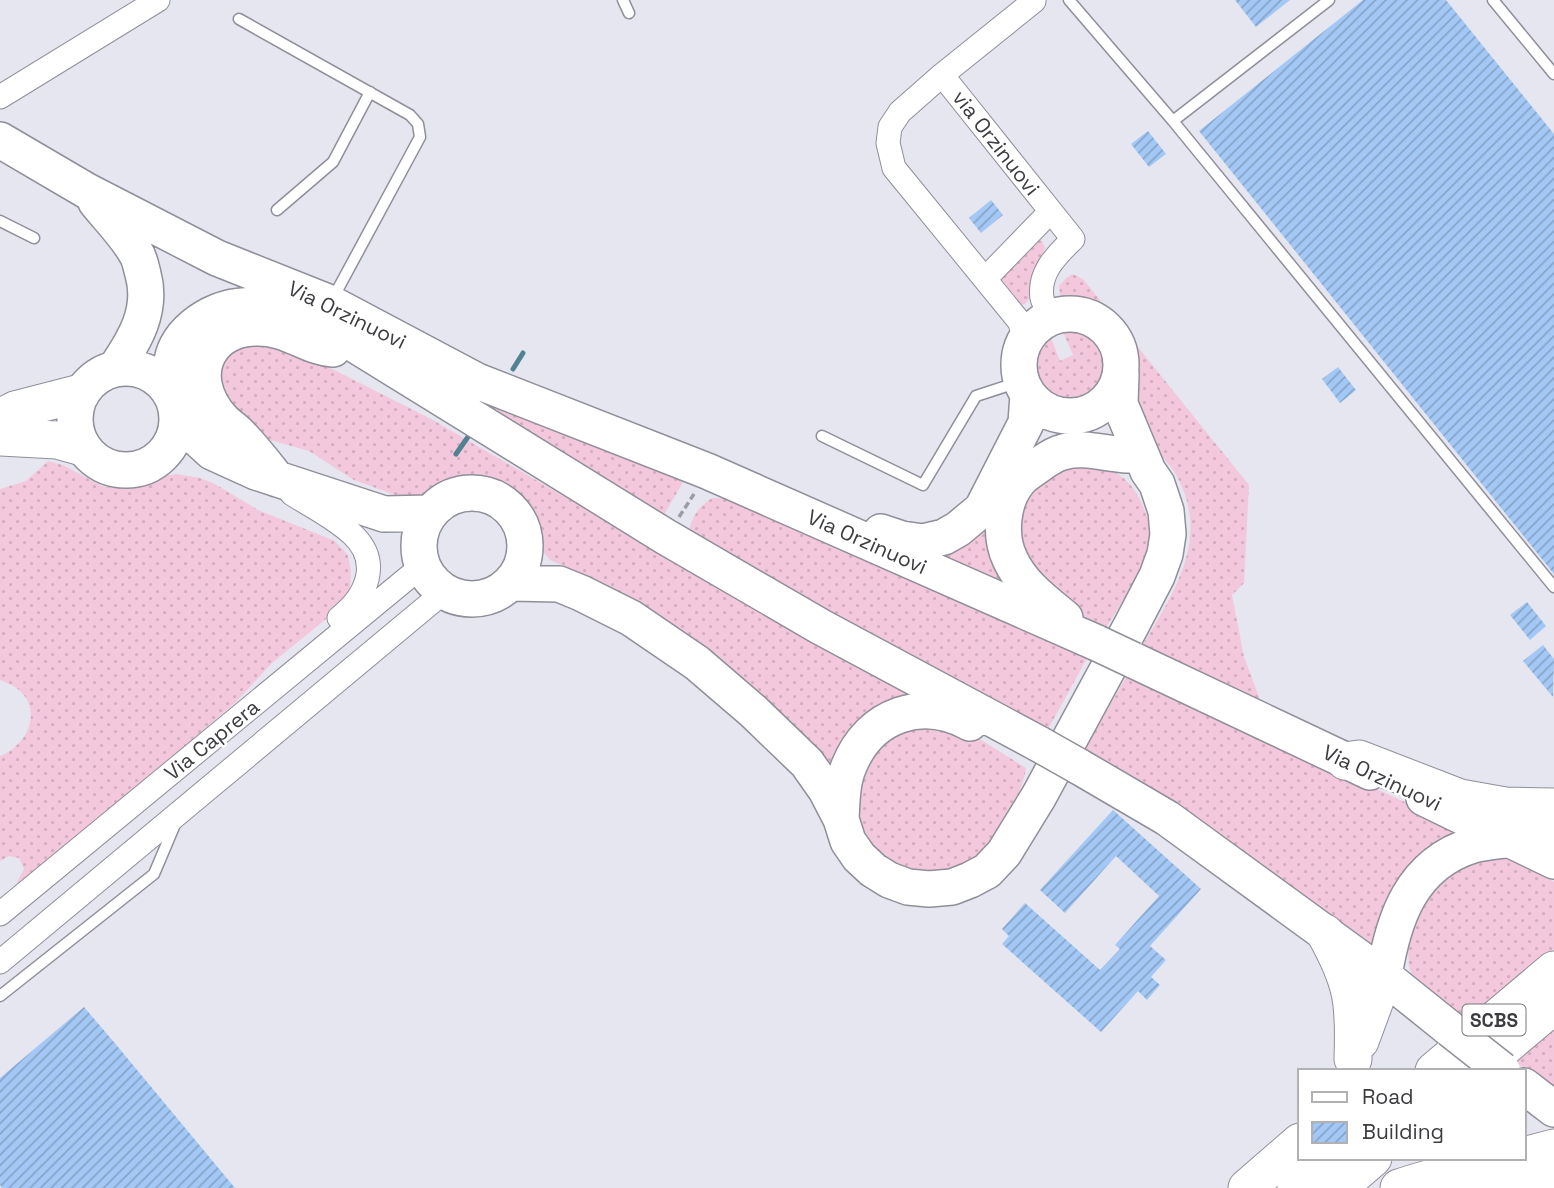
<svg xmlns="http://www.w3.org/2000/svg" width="1554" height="1188" viewBox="0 0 1554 1188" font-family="'Space Grotesk',sans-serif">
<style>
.grass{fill:url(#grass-dots)}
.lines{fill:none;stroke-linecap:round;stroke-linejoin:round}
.stream{stroke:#528192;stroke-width:5}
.building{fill:url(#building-hatch)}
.service-casing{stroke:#8f8f99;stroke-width:13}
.minor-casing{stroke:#8f8f99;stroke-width:25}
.primary-casing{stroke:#8f8f99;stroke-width:38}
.trunk-casing{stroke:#8f8f99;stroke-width:39}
.path{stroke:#9c9ca4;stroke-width:3.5;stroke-dasharray:7 3.5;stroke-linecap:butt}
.service{stroke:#fff;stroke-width:10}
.minor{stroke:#fff;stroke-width:23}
.primary{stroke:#fff;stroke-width:35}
.trunk{stroke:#fff;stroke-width:37}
.primary-bridge-casing{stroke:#8f8f99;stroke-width:38;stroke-linecap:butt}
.primary-bridge{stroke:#fff;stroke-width:35}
.labels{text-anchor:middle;stroke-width:5;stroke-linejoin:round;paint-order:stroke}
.shield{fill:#fff;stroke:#767679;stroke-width:2}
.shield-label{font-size:19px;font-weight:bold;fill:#3c3c40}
.street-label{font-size:21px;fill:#3c3c40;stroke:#fff}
</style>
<defs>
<pattern id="grass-dots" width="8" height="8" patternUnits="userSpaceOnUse" patternTransform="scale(1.75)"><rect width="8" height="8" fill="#f4c8dc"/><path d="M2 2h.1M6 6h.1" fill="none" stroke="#d2adbe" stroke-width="1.8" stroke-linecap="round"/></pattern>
<pattern id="building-hatch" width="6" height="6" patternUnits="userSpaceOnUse" patternTransform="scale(1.75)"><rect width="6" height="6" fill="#a3c8f5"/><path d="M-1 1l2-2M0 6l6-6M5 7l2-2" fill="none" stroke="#86a4c8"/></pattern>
</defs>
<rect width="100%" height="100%" fill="#e5e6f0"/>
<path class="grass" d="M 1037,239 L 1042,241 L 1045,247 L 1030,298 L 1025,304 L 1017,305 L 999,280 Z
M 1073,274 L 1083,279 L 1249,485 L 1244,583 L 1232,595 L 1244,657 L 1264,710 L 1140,650 C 1173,593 1213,539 1175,473 C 1167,459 1147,444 1141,432 C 1138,427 1138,417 1137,411 C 1132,377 1132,336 1100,315 C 1088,307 1073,309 1061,301 L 1059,286 L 1066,278 Z
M 1072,331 C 1085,333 1098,340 1102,352 C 1106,362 1106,374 1100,384 C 1072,428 1008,374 1051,338 L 1060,361 L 1073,355 L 1063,332 Z
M 236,344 L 289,347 L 433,420 L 635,538 L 939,702 L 835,781 L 707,651 L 678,628 L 654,611 L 606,585 L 550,560 L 534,541 L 521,512 L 510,499 L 495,489 L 480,484 L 463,483 L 433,497 L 409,500 L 354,480 L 309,451 L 249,434 L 209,370 Z
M 471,390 L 685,479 L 662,518 L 470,402 Z
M 48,461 L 63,465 L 102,486 L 117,488 L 133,489 L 164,476 L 176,474 L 200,478 L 215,484 L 258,510 L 335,541 L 348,555 L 351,571 L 350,590 L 342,606 L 272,663 L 236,702 L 21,887 L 17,882 L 24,869 L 19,858 L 9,856 L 0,861 L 0,756 C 28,745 45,708 15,687 C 11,684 5,682 0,680 L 0,489 L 26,481 Z
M 1073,463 C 1085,465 1098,466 1110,470 C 1123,475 1134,487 1140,500 C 1145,510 1149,520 1150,531 C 1152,560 1121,602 1106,628 L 1045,594 L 1025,575 L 1015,509 L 1054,467 Z
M 712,498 L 727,498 L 1090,653 L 1047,731 L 740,568 L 689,534 C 690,519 699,506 712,498 Z
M 978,525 L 987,528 L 990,558 L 1007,588 L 925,552 Z
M 1129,672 L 1464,830 L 1378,923 L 1371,950 L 1084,751 Z
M 951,721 L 1026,768 C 1023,791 1000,837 983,852 C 944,887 876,875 860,823 C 858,816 852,805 852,798 C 852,787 871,750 876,738 Z
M 1504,856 L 1534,868 L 1554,882 L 1554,949 L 1464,1022 L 1414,982 L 1409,966 L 1407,935 L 1435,885 L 1466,862 Z
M 1554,1024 L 1554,1092 L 1512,1059 Z"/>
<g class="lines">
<path class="stream" d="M 513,369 L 523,353
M 456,454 L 470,434"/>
</g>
<path class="building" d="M 1235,0 L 1290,0 L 1256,27 Z
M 1363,0 L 1446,0 L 1554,134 L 1554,574 L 1199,131 Z
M 1148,131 L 1166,154 L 1149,167 L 1131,144 Z
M 991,200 L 1003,215 L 981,233 L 969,218 Z
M 1338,367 L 1356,390 L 1340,403 L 1322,379 Z
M 1527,602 L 1546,626 L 1530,640 L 1510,615 Z
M 1543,645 L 1554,659 L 1553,697 L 1523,661 Z
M 1113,810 L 1201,889 L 1150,946 L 1166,960 L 1151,977 L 1160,985 L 1147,1000 L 1138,991 L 1101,1032 L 1002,944 L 1009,936 L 1002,929 L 1025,903 L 1100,970 L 1120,949 L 1115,945 L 1159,896 L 1116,856 L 1065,913 L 1040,890 Z
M 84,1007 L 113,1041 L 235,1188 L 2,1188 L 0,1185 L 0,1078 Z"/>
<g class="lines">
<defs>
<path id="service" d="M 623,0 L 629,13
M 1069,0 L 1173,121 L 1554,587
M 1493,0 L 1554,74
M 239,19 L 410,115 L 418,124 L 420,137 L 332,300
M 1173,121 L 1329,0
M 277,210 L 333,162 L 370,92
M 0,221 L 34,238
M 822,436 L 923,485 L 976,396 L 1022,381
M 0,996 L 154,874 L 176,822"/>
<path id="minor" d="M 942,75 L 1073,239 C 1057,255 1038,272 1042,298 C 1043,304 1049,311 1053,317
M 0,97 L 158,0
M 985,279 L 1050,212
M 1026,339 L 1019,321 L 894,168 L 888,143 L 890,127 L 900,112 L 942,75 L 1034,1
M 292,494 C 311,506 335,518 352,534 C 382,562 367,596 339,618
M 0,914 L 422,566
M 0,962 L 444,592"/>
<path id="primary" d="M 0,140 L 87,191 L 217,258 L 330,303 L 477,381 L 707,471 L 1097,643
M 96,202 C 109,218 126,235 136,253 C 140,259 141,267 143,274 C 153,310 135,340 115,369
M 291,305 L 666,537 L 821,627 L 1039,744
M1019 365a51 51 0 1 1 102 0a51 51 0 1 1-102 0Z
M75 419a51 51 0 1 1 102 0a51 51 0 1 1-102 0Z
M 171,394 C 171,378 169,361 177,346 C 192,317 239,295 270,311
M 177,414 L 189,431 L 212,452 L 256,472 L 384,514 L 430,513
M 277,479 C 265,464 253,448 239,434 C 234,429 228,425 223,420 C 204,400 195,370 213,347 C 223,334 240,328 256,328 C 288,327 306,347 333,349
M419 546a53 53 0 1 1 106 0a53 53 0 1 1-106 0Z
M 881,532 L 902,539 L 923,542 L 944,537 L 958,529 L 982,509 L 1026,423 L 1028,394
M 512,583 L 559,584 L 581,593 L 631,618 L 697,663 L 753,711 L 807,763 L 826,790 L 841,819 L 848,841 L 859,857 L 873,870 L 889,880 L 908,887 L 929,889 L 952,887 L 970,880 L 987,871 L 1004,853 L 1039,796 L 1131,626 L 1157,576 L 1165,554 L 1168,534 L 1166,511 L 1157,484 L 1148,471 L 1120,404 L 1121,374
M 1065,618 C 1044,601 1021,584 1010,559 C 999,536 1002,502 1018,482 C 1023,475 1032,470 1039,465 C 1046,460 1054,454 1063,452 C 1083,446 1106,454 1127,455
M 1133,660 L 1370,772
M 1078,766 L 1167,818 L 1384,976 L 1450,1029
M 1424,798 L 1554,861
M 841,819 C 842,801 842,782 849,766 C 870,714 922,697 970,723
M 1384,976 C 1393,919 1411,864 1473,845 C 1485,842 1499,841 1511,839
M 1524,1086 L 1554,1109"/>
<path id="trunk" d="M 0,418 L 15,410 L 81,393
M 0,437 L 57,440 L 82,447
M 1345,761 L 1359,759 L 1460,798 L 1505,806 L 1554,807
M 1511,839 L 1554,824
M 1325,933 C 1353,983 1355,1003 1353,1059
M 1360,1041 L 1384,976
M 1434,1071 L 1554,970
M 1476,1071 L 1554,1005
M 1524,1156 L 1554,1148
M 1481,1174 L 1523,1178 L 1554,1185
M 1247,1188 L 1300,1142
M 1296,1188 L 1331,1158
M 1338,1188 L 1373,1158
M 1399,1188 C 1436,1175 1475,1168 1514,1158"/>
</defs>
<use href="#service" class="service-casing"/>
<use href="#minor" class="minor-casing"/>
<use href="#primary" class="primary-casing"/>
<use href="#trunk" class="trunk-casing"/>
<path class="path" d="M 679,517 L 694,494"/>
<use href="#service" class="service"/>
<use href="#minor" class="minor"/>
<use href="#primary" class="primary"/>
<use href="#trunk" class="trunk"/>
<defs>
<path id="primary-bridge" d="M 1097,643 L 1133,660
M 1039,744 L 1078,766
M 1450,1029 L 1502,1070"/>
</defs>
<use href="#primary-bridge" class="primary-bridge-casing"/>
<use href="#primary-bridge" class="primary-bridge"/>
</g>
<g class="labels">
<rect class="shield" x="1462.5" y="1004.5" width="63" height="31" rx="5"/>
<g class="shield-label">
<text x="1494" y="1027">SCBS</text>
</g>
<g class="street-label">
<text transform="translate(996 143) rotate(52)" y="7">via Orzinuovi</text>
<text transform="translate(347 315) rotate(26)" y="7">Via Orzinuovi</text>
<text transform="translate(867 542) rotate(24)" y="7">Via Orzinuovi</text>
<text transform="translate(212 740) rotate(-39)" y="7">Via Caprera</text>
<text transform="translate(1382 778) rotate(25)" y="7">Via Orzinuovi</text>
</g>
</g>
<rect x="1298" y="1069" width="228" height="91" fill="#ffffff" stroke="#b1b1b3" stroke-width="2"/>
<rect x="1312" y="1092" width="35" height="10" fill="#ffffff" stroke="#b1b1b3" stroke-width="2"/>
<text x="1362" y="1104" font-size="21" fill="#3c3c40">Road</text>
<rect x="1312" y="1122" width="35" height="21" fill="url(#building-hatch)" stroke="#b1b1b3" stroke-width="2"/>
<text x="1362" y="1139" font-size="21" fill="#3c3c40">Building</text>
</svg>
